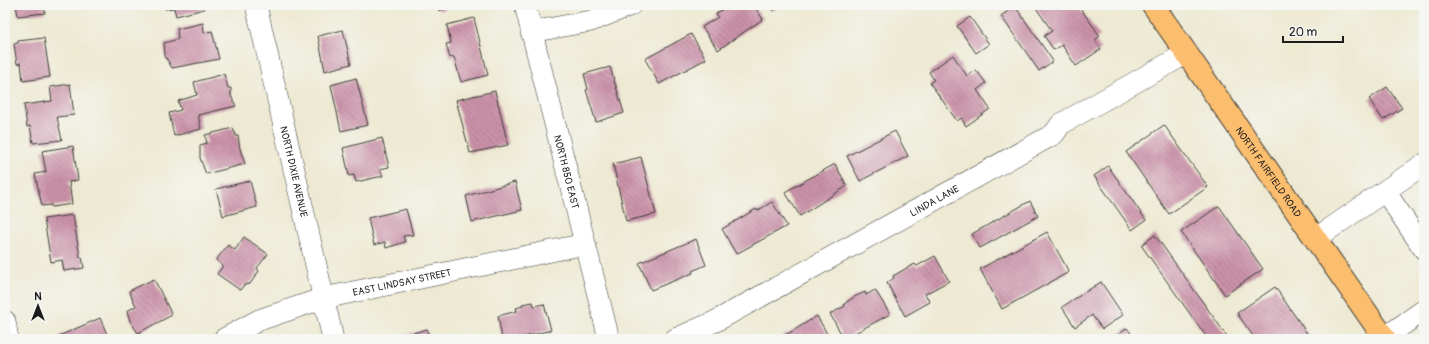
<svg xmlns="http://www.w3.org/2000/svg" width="1429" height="344" viewBox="0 0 1429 344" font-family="Pangolin,sans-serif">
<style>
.building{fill:url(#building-back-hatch)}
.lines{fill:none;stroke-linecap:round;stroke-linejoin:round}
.minor-casing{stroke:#3b3b37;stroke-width:22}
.major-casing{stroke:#3b3b37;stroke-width:24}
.minor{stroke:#fff;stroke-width:21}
.major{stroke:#fbbd6e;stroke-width:22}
.labels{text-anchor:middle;stroke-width:4;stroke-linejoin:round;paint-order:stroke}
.street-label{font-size:10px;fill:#1c1c1c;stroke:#f6f6f2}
</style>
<defs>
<pattern id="building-back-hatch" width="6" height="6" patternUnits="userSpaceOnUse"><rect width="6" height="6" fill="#cb92a9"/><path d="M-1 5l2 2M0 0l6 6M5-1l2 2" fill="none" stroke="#a47689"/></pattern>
</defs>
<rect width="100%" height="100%" fill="#f6f6f2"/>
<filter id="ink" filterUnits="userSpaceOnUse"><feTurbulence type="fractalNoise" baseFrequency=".025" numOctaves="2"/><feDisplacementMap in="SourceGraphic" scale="8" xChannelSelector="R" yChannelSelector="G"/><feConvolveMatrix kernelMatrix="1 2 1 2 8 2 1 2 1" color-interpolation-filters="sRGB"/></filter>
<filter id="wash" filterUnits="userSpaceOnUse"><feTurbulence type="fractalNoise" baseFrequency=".012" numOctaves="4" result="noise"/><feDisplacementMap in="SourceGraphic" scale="16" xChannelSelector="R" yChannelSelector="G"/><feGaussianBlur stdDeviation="0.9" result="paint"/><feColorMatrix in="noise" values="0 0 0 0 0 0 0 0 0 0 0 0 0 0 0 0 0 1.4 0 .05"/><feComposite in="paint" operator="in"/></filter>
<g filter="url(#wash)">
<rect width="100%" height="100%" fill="#ede9d2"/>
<g id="blocks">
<path class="building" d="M 16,5 L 44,5 L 45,13 L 18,16 Z
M 164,5 L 203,5 L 204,9 L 176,16 L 174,8 L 165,9 Z
M 438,5 L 456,5 L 439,11 Z
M 728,5 L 753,5 L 763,19 L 718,50 L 702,27 L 718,17 L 716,14 Z
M 769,5 L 782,5 L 773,11 Z
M 1034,5 L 1078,5 L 1100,36 L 1095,40 L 1101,49 L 1076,66 L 1062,45 L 1054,50 L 1044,36 L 1052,31 Z
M 1015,6 L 1053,61 L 1039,71 L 1001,16 Z
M 970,17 L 989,44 L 976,53 L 957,26 Z
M 474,18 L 488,75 L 461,82 L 454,57 L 450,58 L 446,44 L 451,43 L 447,25 Z
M 203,23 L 204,33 L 212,31 L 219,59 L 172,68 L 165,56 L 164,43 L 178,39 L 177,29 Z
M 343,30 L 351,64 L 325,71 L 318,36 Z
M 691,34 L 706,59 L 659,84 L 645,59 Z
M 44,38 L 50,77 L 23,81 L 21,63 L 17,64 L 14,44 L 18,43 L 18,41 Z
M 953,55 L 967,76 L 976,70 L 986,83 L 977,90 L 990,109 L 966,126 L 961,118 L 957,121 L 930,83 L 934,80 L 929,72 Z
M 610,67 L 624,113 L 596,122 L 586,90 L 588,89 L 584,74 Z
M 224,74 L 228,88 L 231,88 L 231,96 L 236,106 L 198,115 L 201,129 L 174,136 L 169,113 L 181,110 L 178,101 L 197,95 L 194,82 Z
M 356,78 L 368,125 L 341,131 L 331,85 Z
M 70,84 L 74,115 L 57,117 L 62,140 L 33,143 L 30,126 L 27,127 L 24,105 L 52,101 L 50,87 Z
M 1387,87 L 1402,108 L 1383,120 L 1369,99 Z
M 495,91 L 508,145 L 470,153 L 456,100 Z
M 1164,125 L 1208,187 L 1169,214 L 1126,152 Z
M 233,128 L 236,136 L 238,136 L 240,149 L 245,164 L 206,174 L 200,158 L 200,145 L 207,143 L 205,135 Z
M 895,131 L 908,156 L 860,181 L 847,156 Z
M 382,138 L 389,167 L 380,169 L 383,176 L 356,182 L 354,175 L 349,176 L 343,148 Z
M 73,146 L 78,180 L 69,182 L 72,204 L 52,207 L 51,205 L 42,206 L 35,174 L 46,172 L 42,151 Z
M 641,157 L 656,214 L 626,221 L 613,164 Z
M 835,164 L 847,186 L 800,216 L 785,192 Z
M 1108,166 L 1146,220 L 1132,230 L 1094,176 Z
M 250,181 L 257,207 L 223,216 L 216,189 Z
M 515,182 L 522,210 L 472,222 L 466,196 Z
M 1030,201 L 1038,216 L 980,248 L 972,234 Z
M 772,202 L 787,226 L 736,254 L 722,229 L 756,209 L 757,211 Z
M 1219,206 L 1263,269 L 1225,295 L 1181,232 Z
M 406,209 L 413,235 L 403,236 L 405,242 L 386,248 L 385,242 L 374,245 L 368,218 Z
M 73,215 L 80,257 L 82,257 L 84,268 L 64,271 L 62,260 L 51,262 L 44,219 Z
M 1047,232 L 1069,272 L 1002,309 L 980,269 Z
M 1155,235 L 1229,339 L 1208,339 L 1141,245 Z
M 244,237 L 268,254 L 257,268 L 259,271 L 250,284 L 244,285 L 240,290 L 217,274 L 223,266 L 216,260 L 228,245 L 235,250 Z
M 696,239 L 706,265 L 692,271 L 693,273 L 651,290 L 639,263 Z
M 935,256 L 949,281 L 925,294 L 930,302 L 905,316 L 887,283 L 894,278 L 893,276 L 905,269 L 915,264 L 917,266 Z
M 154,279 L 172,315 L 138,333 L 130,321 L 127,311 L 136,306 L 129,291 Z
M 1101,282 L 1123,315 L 1102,329 L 1092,315 L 1075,327 L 1062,307 Z
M 1275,287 L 1311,339 L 1255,339 L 1237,313 Z
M 875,290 L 890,314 L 844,339 L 830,314 L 845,306 L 844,304 L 854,297 L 865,292 L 866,295 Z
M 533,302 L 534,306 L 544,304 L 551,330 L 517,339 L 502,339 L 498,316 L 517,311 L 516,308 L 523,306 L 522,304 Z
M 817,316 L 830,339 L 777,339 L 791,332 Z
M 100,318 L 109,339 L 60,339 L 59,336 Z
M 1127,328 L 1133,336 L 1129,339 L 1116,339 L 1115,337 Z
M 427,329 L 429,339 L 392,339 Z"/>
</g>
</g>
<g filter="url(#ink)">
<use href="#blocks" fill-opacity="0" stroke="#3b3b37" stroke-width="1"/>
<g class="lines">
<defs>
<g id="minor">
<path id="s1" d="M 256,5 L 333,339"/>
<path id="s2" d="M 525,5 L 609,339"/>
<path d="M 531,32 L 591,21 L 631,5"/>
<path d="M 1385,191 L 1424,249"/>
<path d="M 1315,239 L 1424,164"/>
<path d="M 5,321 L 8,339"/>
<path d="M 1384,338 L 1424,310"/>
<path id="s3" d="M 224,339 L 259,320 L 324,298 L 585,244"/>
<path id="s4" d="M 675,339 L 716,321 L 1054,134 L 1061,124 L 1187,53"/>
</g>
<g id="major">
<path id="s5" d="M 1153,5 L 1385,339"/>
</g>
</defs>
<use href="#minor" class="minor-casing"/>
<use href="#major" class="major-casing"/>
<use href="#minor" class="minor"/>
<use href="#major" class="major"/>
</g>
</g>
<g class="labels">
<g class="street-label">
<text dy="4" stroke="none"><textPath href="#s1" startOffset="171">NORTH DIXIE AVENUE</textPath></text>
<text dy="4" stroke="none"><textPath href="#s2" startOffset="172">NORTH 850 EAST</textPath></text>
<text dy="4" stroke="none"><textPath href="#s5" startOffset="203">NORTH FAIRFIELD ROAD</textPath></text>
<text dy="4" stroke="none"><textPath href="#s4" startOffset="294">LINDA LANE</textPath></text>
<text dy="4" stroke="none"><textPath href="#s3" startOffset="188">EAST LINDSAY STREET</textPath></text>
</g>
</g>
<rect width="1429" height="344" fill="none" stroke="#f6f6f2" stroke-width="20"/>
<g transform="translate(38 306)" stroke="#f6f6f2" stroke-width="3" paint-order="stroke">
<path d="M0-3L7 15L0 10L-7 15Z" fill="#1c1c1c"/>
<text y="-6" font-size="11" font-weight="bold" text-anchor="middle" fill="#1c1c1c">N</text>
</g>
<path d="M1283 36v6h60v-6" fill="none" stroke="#1c1c1c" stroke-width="2"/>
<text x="1289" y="36" font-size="12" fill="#1c1c1c" stroke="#f6f6f2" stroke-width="3" paint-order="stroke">20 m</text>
</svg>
